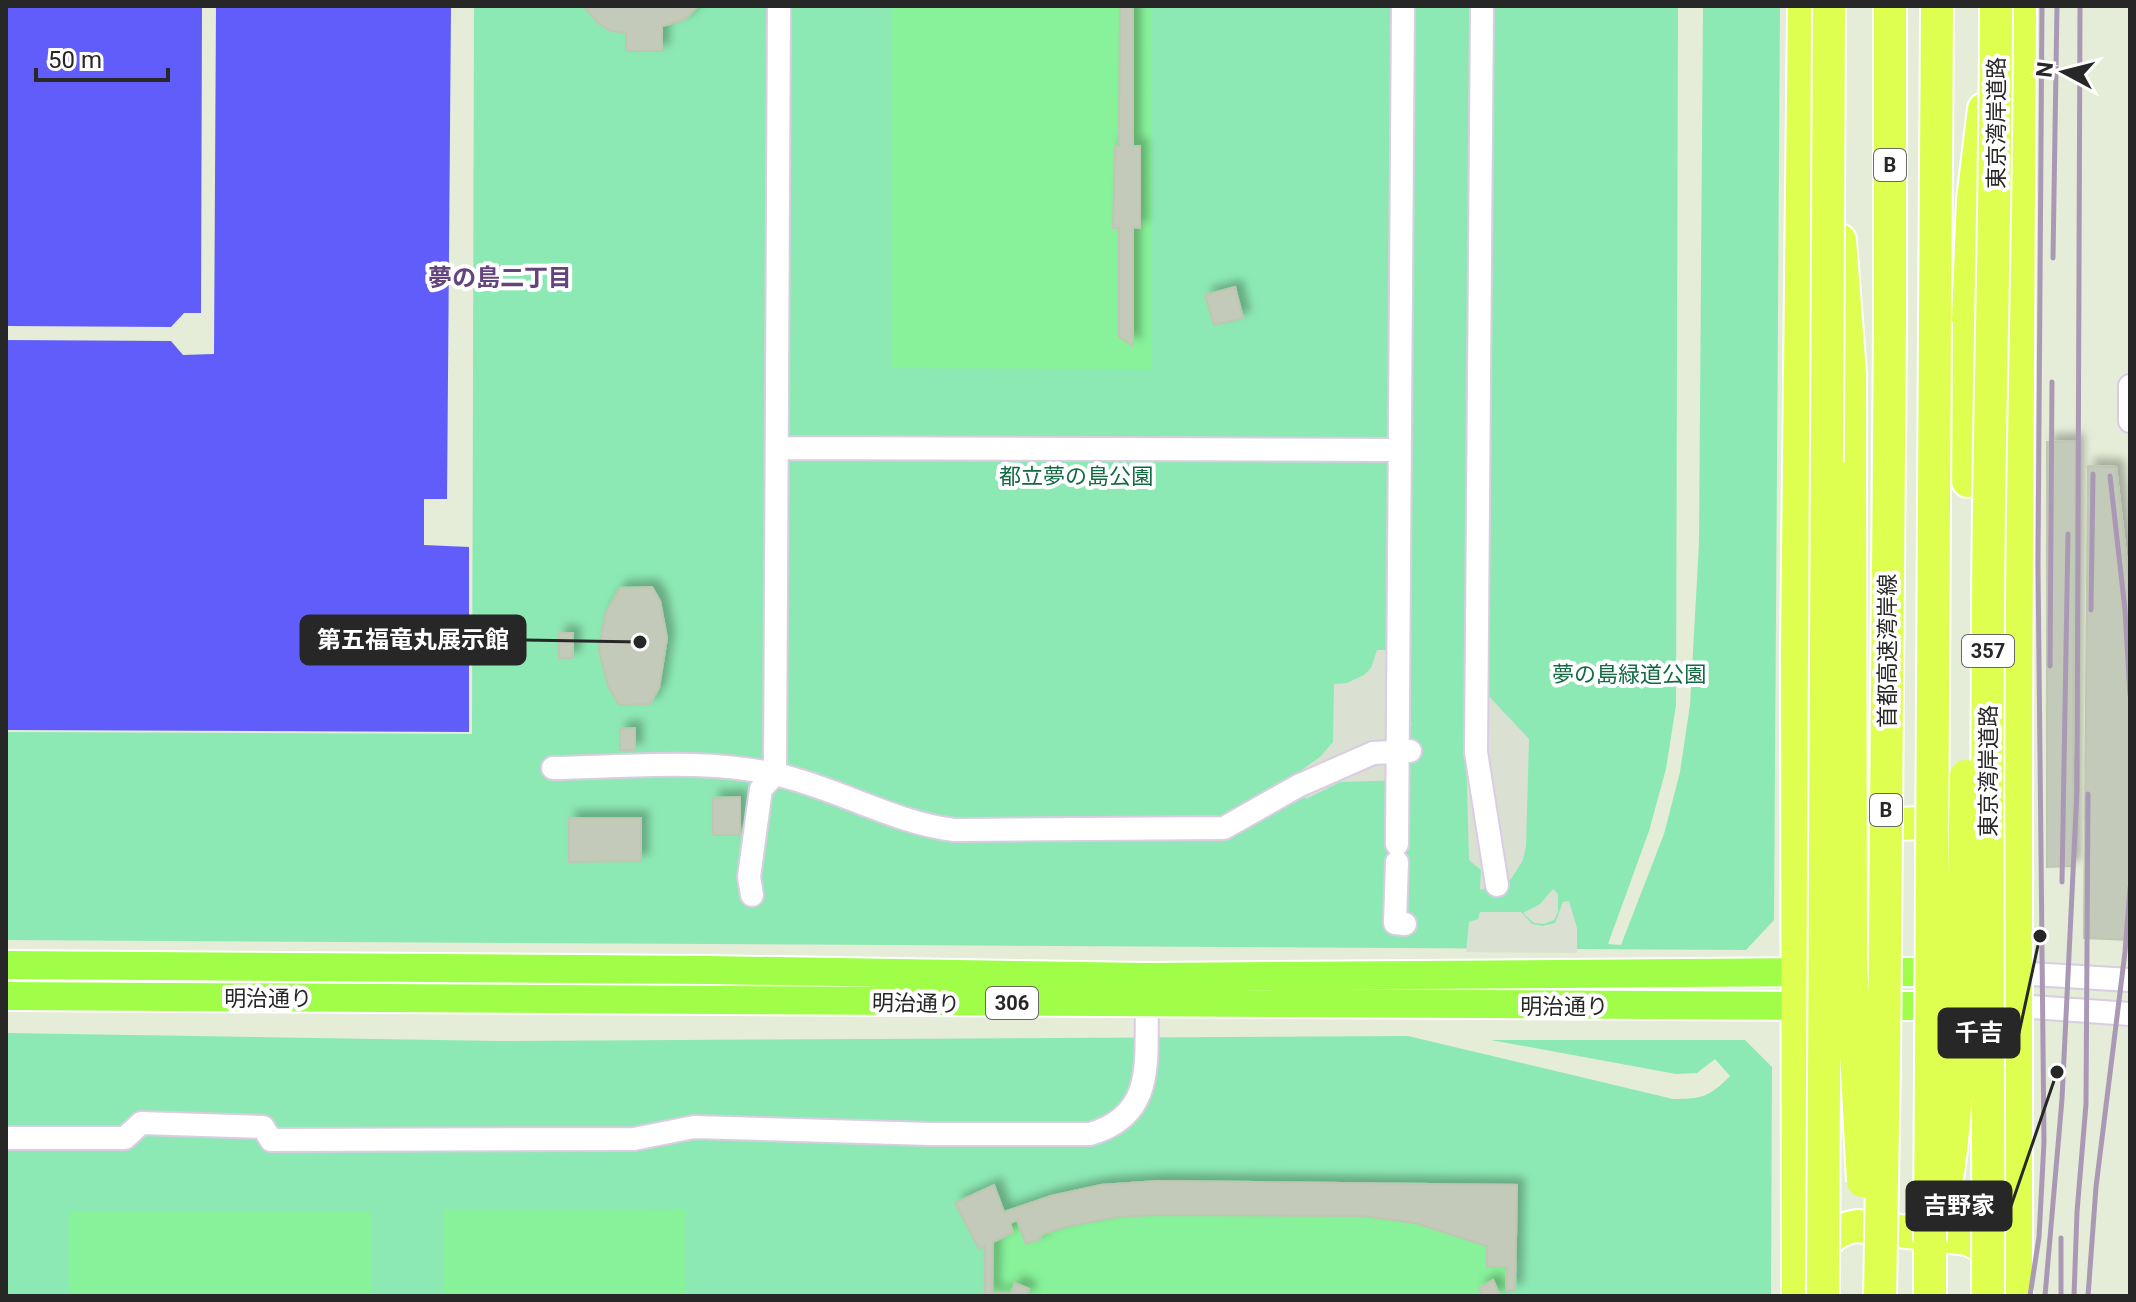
<svg xmlns="http://www.w3.org/2000/svg" width="2136" height="1302" viewBox="0 0 2136 1302" font-family="Roboto,'Noto Sans JP',sans-serif">
<style>
.green{fill:#8de9b3}
.pitch{fill:#87f29a}
.plaza{fill:#dae0d2}
.water{fill:#615dfa}
.pier{fill:#e5ecd7}
.building{fill:#c3caba;stroke:#bec7b1;stroke-width:2;filter:url(#shadow)}
.lines{fill:none;stroke-linecap:round;stroke-linejoin:round}
.minor-casing{stroke:#d9cce3;stroke-width:26}
.major-casing{stroke:#fff;stroke-width:32}
.highway-casing{stroke:#fff;stroke-width:36}
.minor{stroke:#fff;stroke-width:22}
.major{stroke:#a0fe49;stroke-width:28}
.highway{stroke:#deff4f;stroke-width:32}
.rail{stroke:#aa99b4;stroke-width:5}
.highway-bridge-casing{stroke:#fff;stroke-width:36;stroke-linecap:butt}
.highway-bridge{stroke:#deff4f;stroke-width:32}
.labels{text-anchor:middle;stroke-width:8;stroke-linejoin:round;paint-order:stroke}
.shield{fill:#fff;stroke:#686868;stroke-width:2}
.shield-label{font-size:20px;font-weight:bold;fill:#272727}
.street-label{font-size:22px;fill:#272727;stroke:#fff}
.park-label{font-size:22px;fill:#126a42;stroke:#fff}
.neighbourhood-label{font-size:24px;font-weight:bold;fill:#64447c;stroke:#fff}
.leader{fill:none;stroke:#272727;stroke-width:3}
.callout-dot{fill:#272727;stroke:#fff;stroke-width:3}
.callout{fill:#272727;stroke:#272727;stroke-width:3}
.callout-label{font-size:24px;text-anchor:middle;font-weight:bold;fill:#fff}
</style>
<defs>
<filter id="shadow"><feDropShadow dx="7" dy="-7" stdDeviation="4" flood-color="#0004"/></filter>
</defs>
<rect width="100%" height="100%" fill="#e5ecd7"/>
<path class="green" d="M 474,6 L 1678,6 L 1676,705 L 1666,769 L 1649,831 L 1608,944 L 1621,945 L 1664,834 L 1680,772 L 1690,705 L 1699,543 L 1703,6 L 1780,6 L 1774,920 L 1746,950 L 6,940 L 6,732 L 472,734 Z
M 6,1033 L 500,1041 L 1408,1036 L 1673,1099 C 1702,1099 1709,1097 1730,1076 L 1715,1059 L 1697,1073 L 1676,1074 L 1491,1040 L 1745,1040 L 1772,1067 L 1771,1296 L 6,1296 Z"/>
<path class="pitch" d="M 892,6 L 1152,6 L 1151,369 L 891,368 Z
M 1158,1181 L 1517,1185 L 1515,1290 L 1498,1289 L 1500,1296 L 985,1296 L 985,1246 L 955,1203 L 994,1185 L 1005,1212 C 1054,1192 1105,1184 1158,1181 Z
M 444,1209 L 686,1210 L 686,1296 L 443,1296 Z
M 69,1211 L 372,1212 L 372,1296 L 69,1296 Z"/>
<path class="plaza" d="M 1377,650 L 1407,650 L 1406,718 L 1412,724 L 1406,730 L 1406,738 L 1410,738 L 1408,780 L 1340,782 L 1306,799 L 1291,778 L 1321,756 L 1333,742 L 1334,684 L 1347,683 L 1364,675 L 1371,668 Z
M 1482,689 L 1529,739 L 1526,846 L 1523,860 L 1511,879 L 1480,890 L 1481,870 L 1469,860 L 1466,752 Z
M 1553,889 L 1558,894 L 1558,912 L 1554,920 L 1544,924 L 1534,923 L 1523,913 L 1540,904 Z
M 1569,901 L 1577,928 L 1577,953 L 1466,952 L 1469,922 L 1478,919 L 1480,912 L 1521,912 L 1532,924 L 1543,926 L 1555,923 L 1563,902 Z"/>
<path class="water" d="M 6,6 L 451,6 L 447,499 L 424,499 L 424,545 L 469,547 L 469,732 L 6,730 Z"/>
<path class="pier" d="M 202,6 L 216,6 L 214,354 L 183,355 L 171,341 L 6,340 L 6,326 L 171,327 L 184,313 L 201,313 Z"/>
<path class="building" d="M 583,6 L 698,6 L 684,20 L 662,26 L 662,51 L 626,51 L 626,33 L 611,31 L 599,24 Z
M 1120,6 L 1133,6 L 1133,146 L 1140,146 L 1140,228 L 1133,227 L 1133,346 L 1119,337 L 1119,228 L 1113,228 L 1115,146 L 1119,146 Z
M 1235,287 L 1243,318 L 1214,325 L 1205,295 Z
M 2076,441 L 2072,866 L 2047,867 L 2047,442 Z
M 2088,466 L 2116,467 L 2130,590 L 2130,940 L 2084,938 Z
M 652,587 L 660,601 L 667,638 L 659,688 L 650,704 L 619,705 L 608,686 L 599,650 L 605,614 L 620,588 Z
M 559,633 L 573,633 L 573,658 L 559,658 Z
M 635,728 L 635,750 L 620,750 L 620,729 Z
M 740,797 L 740,835 L 713,835 L 713,798 Z
M 569,818 L 641,818 L 641,861 L 569,862 Z
M 1158,1181 L 1517,1185 L 1515,1290 L 1506,1290 L 1507,1267 L 1487,1267 L 1487,1246 L 1415,1223 L 1362,1216 L 1154,1215 L 1118,1217 L 1069,1226 L 1040,1235 L 1041,1239 L 1026,1244 L 1017,1220 L 1010,1223 L 1013,1232 L 993,1242 L 992,1293 L 1011,1293 L 1015,1283 L 1029,1289 L 1027,1296 L 985,1296 L 985,1246 L 979,1249 L 955,1203 L 994,1185 L 1004,1212 L 1051,1196 L 1101,1185 Z
M 1493,1280 L 1500,1296 L 1482,1296 L 1479,1288 Z"/>
<g class="lines">
<defs>
<path id="minor" d="M 1482,6 L 1476,752 L 1497,885
M 2130,386 L 2130,421
M 777,448 L 1399,450
M 553,768 C 627,767 706,758 779,775 C 839,789 892,822 954,830 L 1224,828 L 1298,786 L 1373,753 L 1410,751
M 1397,844 L 1403,6
M 1397,862 L 1395,923 L 1405,924
M 752,895 L 749,877 L 761,789 L 775,774 L 779,6
M 2017,973 L 2130,980
M 2017,1006 L 2130,1014
M 6,1138 L 125,1138 L 141,1123 L 263,1127 L 271,1140 L 634,1139 L 694,1127 L 930,1134 L 1090,1134 C 1157,1115 1145,1059 1147,1003"/>
<path id="major" d="M 6,965 L 708,970 L 1147,977 L 1817,972
M 1863,972 L 1953,972
M 6,996 L 1821,1006
M 1862,1006 L 1953,1006"/>
<path id="highway" d="M 1840,240 L 1850,374 L 1850,477
M 1935,322 L 1937,6
M 1890,324 L 1890,6
M 1968,481 L 1967,343 L 1973,200 L 1984,109
M 1857,825 L 1959,822
M 1930,1242 L 1930,1296
M 1817,1265 C 1821,1243 1834,1229 1857,1226 L 1968,1239 L 1995,1253 L 2006,1267
M 1798,1296 L 1797,649 L 1804,6
M 2016,1296 L 2016,723 L 2020,6"/>
</defs>
<use href="#minor" class="minor-casing"/>
<use href="#major" class="major-casing"/>
<use href="#highway" class="highway-casing"/>
<use href="#minor" class="minor"/>
<use href="#major" class="major"/>
<use href="#highway" class="highway"/>
<path class="rail" d="M 2053,258 L 2057,6
M 2110,476 L 2125,610 L 2130,695
M 2091,610 L 2093,474
M 2050,666 L 2052,382
M 2062,882 L 2068,534
M 2030,1296 L 2039,1237 L 2044,1142 L 2038,564 L 2042,6
M 2045,1296 L 2062,1099 L 2077,790 L 2080,6
M 2061,1296 L 2061,1238
M 2074,1296 L 2077,1212 L 2086,1104 L 2088,794
M 2088,1296 L 2096,1187 L 2125,952 L 2130,888"/>
<defs>
<path id="highway-bridge" d="M 1850,477 L 1851,963 L 1863,1181
M 1946,1185 C 1956,1125 1958,1064 1960,1002 C 1963,927 1965,852 1966,776
M 1930,1242 L 1935,322
M 1823,1296 L 1829,6
M 1880,1296 L 1884,1065 L 1890,324
M 1988,1296 C 1989,1067 1986,838 1988,609 C 1989,408 1996,207 1996,6"/>
</defs>
<use href="#highway-bridge" class="highway-bridge-casing"/>
<use href="#highway-bridge" class="highway-bridge"/>
</g>
<g class="labels">
<g class="shield">
<rect x="1874" y="149" width="32" height="32" rx="6"/>
<rect x="1962" y="635" width="52" height="32" rx="6"/>
<rect x="1870" y="794" width="32" height="32" rx="6"/>
<rect x="986" y="987" width="52" height="32" rx="6"/>
</g>
<g class="shield-label">
<text x="1890" y="172">B</text>
<text x="1988" y="658">357</text>
<text x="1886" y="817">B</text>
<text x="1012" y="1010">306</text>
</g>
<g class="street-label">
<text transform="translate(1996 123) rotate(-90)" y="8">東京湾岸道路</text>
<text transform="translate(1887 651) rotate(-90)" y="8">首都高速湾岸線</text>
<text transform="translate(1988 771) rotate(-90)" y="8">東京湾岸道路</text>
<text x="268" y="1006">明治通り</text>
<text transform="translate(916 1003) rotate(1)" y="8">明治通り</text>
<text x="1564" y="1014">明治通り</text>
</g>
<g class="park-label">
<text x="1076" y="484">都立夢の島公園</text>
<text x="1629" y="682">夢の島緑道公園</text>
</g>
<g class="neighbourhood-label">
<text x="500" y="286">夢の島二丁目</text>
</g>
</g>
<path class="leader" d="M640 642L525 640M2040 936L2019 1033M2057 1072L2011 1206"/>
<g class="callout-dot">
<circle cx="640" cy="642" r="8"/>
<circle cx="2040" cy="936" r="8"/>
<circle cx="2057" cy="1072" r="8"/>
</g>
<g class="callout">
<rect x="301" y="616" width="224" height="48" rx="8"/>
<rect x="1939" y="1009" width="80" height="48" rx="8"/>
<rect x="1907" y="1182" width="104" height="48" rx="8"/>
</g>
<g class="callout-label">
<text x="413" y="648">第五福竜丸展示館</text>
<text x="1979" y="1041">千吉</text>
<text x="1959" y="1214">吉野家</text>
</g>
<rect width="2136" height="1302" fill="none" stroke="#272727" stroke-width="16"/>
<g transform="translate(2064 72) rotate(277)" stroke="#ffffff" stroke-width="6" paint-order="stroke">
<path d="M0-6L14 30L0 20L-14 30Z" fill="#272727"/>
<text y="-12" font-size="22" font-weight="bold" text-anchor="middle" fill="#272727">N</text>
</g>
<path d="M36 68v12h132v-12" fill="none" stroke="#272727" stroke-width="4"/>
<text x="48" y="68" font-size="24" fill="#272727" stroke="#ffffff" stroke-width="6" paint-order="stroke">50 m</text>
</svg>
